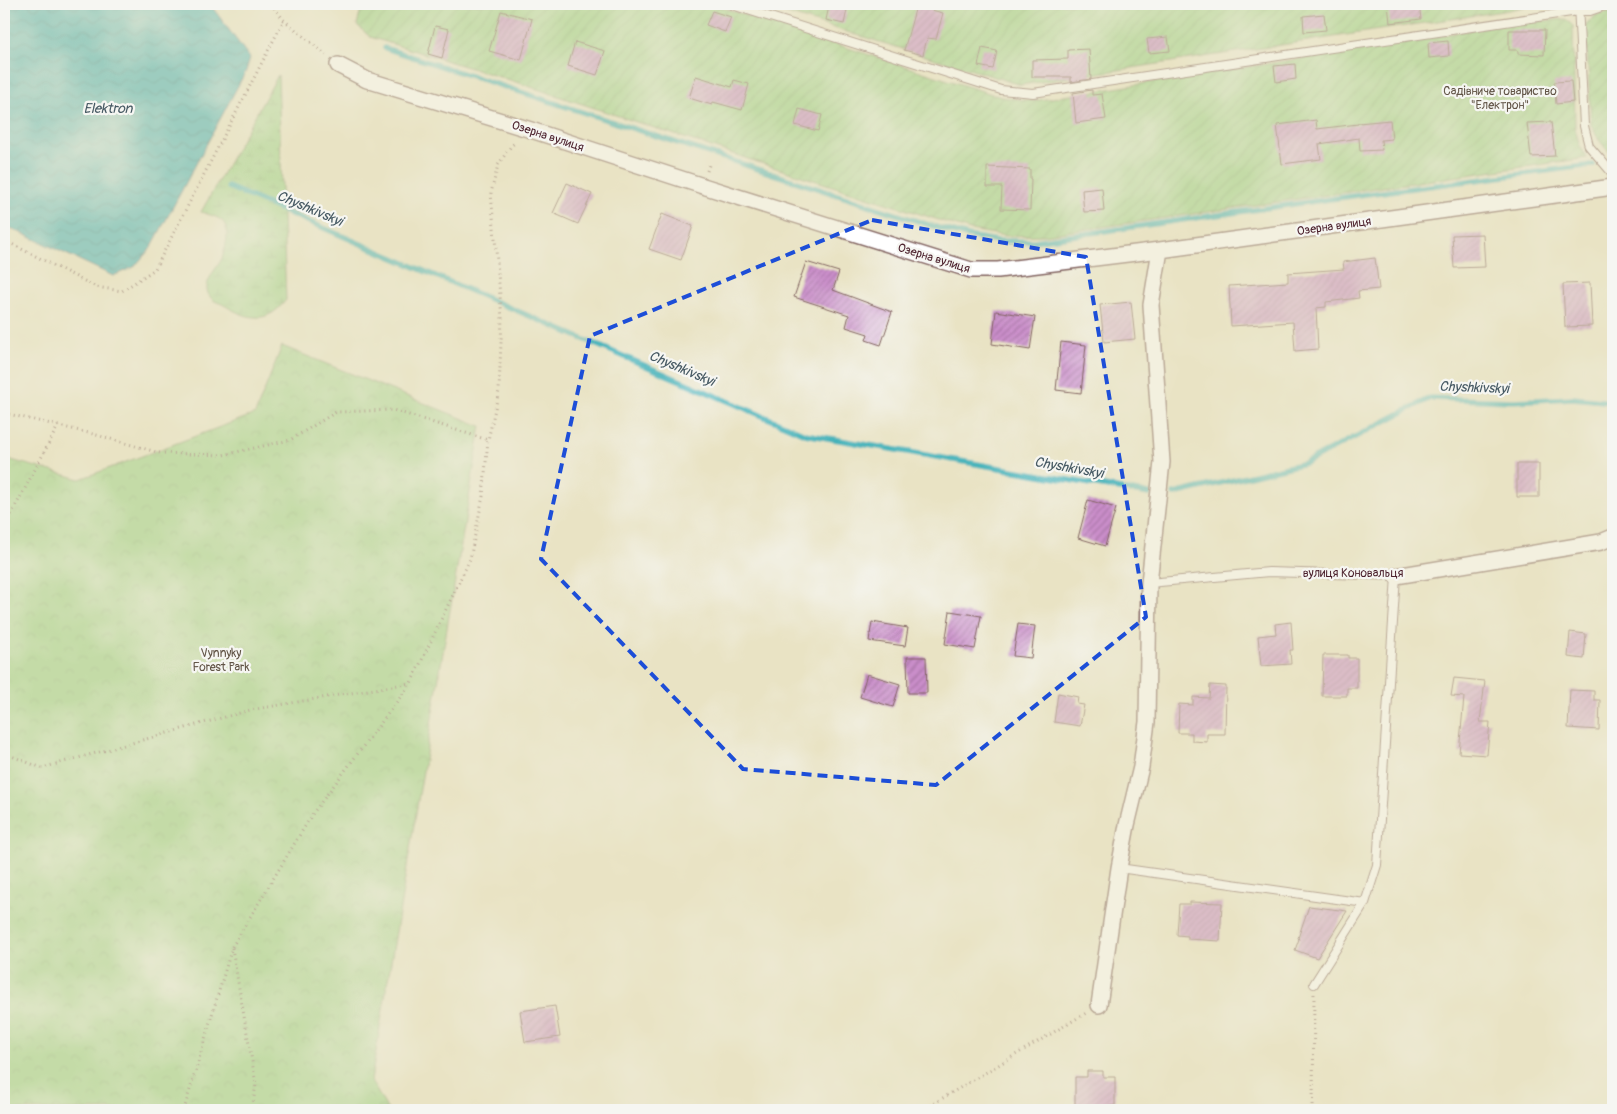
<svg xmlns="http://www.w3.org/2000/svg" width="1617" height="1114" viewBox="0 0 1617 1114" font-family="Pangolin,sans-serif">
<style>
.wetland{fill:url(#wetland-marsh);stroke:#717858}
.park{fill:url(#park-crowns);stroke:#717858}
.garden{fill:url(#garden-furrows);stroke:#717858}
.water{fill:url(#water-waves);stroke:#456872}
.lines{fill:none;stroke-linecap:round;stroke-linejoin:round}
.stream{stroke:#40b0b8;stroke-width:5.5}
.building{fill:url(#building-hatch)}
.lane-casing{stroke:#826461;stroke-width:10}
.street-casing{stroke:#826461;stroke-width:18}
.path{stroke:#826461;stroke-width:3;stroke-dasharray:1 4;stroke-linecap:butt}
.lane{stroke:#fff;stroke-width:8}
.street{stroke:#fff;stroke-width:15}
.marked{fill:none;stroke:#1d4ed8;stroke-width:4;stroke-dasharray:10 6;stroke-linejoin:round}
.labels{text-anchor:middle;stroke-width:4.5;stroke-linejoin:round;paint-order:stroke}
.park-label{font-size:12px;fill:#615446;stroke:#f6f6f2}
.street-label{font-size:12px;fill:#4a1f2b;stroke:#f6f6f2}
.water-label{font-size:14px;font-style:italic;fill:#465963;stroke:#f6f6f2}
</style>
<defs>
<pattern id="wetland-marsh" width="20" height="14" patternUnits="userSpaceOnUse" patternTransform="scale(1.25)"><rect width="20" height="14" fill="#98d184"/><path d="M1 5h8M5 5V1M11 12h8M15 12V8" fill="none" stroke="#84b372"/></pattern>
<pattern id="park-crowns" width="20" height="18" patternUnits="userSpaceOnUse" patternTransform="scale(1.25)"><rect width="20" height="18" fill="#98d184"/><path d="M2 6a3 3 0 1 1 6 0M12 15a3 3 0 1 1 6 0" fill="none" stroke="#84b372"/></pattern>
<pattern id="garden-furrows" width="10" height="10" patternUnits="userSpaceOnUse" patternTransform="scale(1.25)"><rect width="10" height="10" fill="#98d184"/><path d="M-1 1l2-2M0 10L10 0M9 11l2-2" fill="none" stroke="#84b372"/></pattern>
<pattern id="water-waves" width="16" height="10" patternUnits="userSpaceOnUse" patternTransform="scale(1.25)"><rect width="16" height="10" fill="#40b0b8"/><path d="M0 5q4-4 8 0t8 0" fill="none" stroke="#388f96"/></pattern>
<pattern id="building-hatch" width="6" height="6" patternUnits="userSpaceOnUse" patternTransform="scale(1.25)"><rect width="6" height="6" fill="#ca8eca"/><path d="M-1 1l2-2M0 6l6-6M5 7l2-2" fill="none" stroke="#a673a4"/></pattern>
</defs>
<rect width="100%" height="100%" fill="#f6f6f2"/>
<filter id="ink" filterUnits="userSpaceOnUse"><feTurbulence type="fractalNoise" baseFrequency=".02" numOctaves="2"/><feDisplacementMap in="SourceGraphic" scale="10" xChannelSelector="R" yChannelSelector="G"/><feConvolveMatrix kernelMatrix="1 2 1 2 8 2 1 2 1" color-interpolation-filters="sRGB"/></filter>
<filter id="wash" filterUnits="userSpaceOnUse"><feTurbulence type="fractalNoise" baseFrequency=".0096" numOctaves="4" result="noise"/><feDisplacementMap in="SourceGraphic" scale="20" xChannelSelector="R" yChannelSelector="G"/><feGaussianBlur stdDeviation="1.12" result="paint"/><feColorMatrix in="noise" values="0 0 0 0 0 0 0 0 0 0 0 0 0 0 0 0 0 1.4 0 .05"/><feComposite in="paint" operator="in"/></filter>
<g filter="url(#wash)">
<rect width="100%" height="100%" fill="#e9e3c4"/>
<path class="wetland" d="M 278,75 L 286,300 C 278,310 268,319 254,317 C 242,316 233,310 222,304 C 219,303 214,301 212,299 C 198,285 217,270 222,258 C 225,249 229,236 226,227 C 223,217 209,215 201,212 Z"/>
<path class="park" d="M 282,346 L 481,426 L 371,1081 L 388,1110 L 4,1110 L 4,458 L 80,479 L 255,414 Z"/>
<path class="garden" d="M 362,4 L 711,4 L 1001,97 L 1033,101 L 1418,40 L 1495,25 L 1566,19 L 1573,26 L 1575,128 L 1579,144 L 1587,158 L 1045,235 L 1006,236 L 970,230 L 745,158 L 519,83 L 370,37 L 357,25 Z
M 755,4 L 1539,4 L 1503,11 L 1021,85 Z
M 1613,12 L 1613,151 L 1608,151 L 1599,140 L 1591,125 L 1586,25 L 1596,15 Z"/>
<path class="water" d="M 4,4 L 210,4 L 250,58 L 246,71 L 151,248 L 134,267 L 113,276 L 4,225 Z"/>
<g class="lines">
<path class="stream" d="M 385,48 L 939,228 L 968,236 L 998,241 L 1034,241 L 1359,195 L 1593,165
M 228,187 L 805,434 L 1149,494
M 1174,494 L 1305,463 L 1430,398 L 1513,401 L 1573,398 L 1613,402"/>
</g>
<g id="blocks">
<path class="building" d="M 1388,4 L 1419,4 L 1421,19 L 1390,23 Z
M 829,6 L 847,10 L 844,24 L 826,20 Z
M 916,6 L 943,13 L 936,39 L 927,38 L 923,55 L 904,50 Z
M 501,11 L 532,19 L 521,60 L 489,51 Z
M 712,11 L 731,17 L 725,32 L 706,25 Z
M 1324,14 L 1326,30 L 1304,32 L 1303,16 Z
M 435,26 L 449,29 L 442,58 L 428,54 Z
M 1509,30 L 1545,30 L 1544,55 L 1518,54 L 1518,50 L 1509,50 Z
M 1168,37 L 1170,51 L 1149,53 L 1147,39 Z
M 1448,41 L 1449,56 L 1429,58 L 1428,43 Z
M 575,42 L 605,51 L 597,75 L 568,66 Z
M 982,48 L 997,51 L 993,69 L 978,66 Z
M 1089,49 L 1091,79 L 1071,82 L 1071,77 L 1032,77 L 1032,60 L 1068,59 L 1068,50 Z
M 1295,64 L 1296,79 L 1276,82 L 1274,66 Z
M 696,76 L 732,87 L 734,80 L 749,84 L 742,110 L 713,102 L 712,105 L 689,98 Z
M 1571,81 L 1573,102 L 1556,104 L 1554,82 Z
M 1092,90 L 1092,95 L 1102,94 L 1106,119 L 1076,123 L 1073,93 Z
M 799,109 L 822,115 L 818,131 L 795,125 Z
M 1316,120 L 1317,129 L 1358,124 L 1358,123 L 1390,120 L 1392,139 L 1381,140 L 1382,150 L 1360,151 L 1359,138 L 1319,144 L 1321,159 L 1282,164 L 1277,125 Z
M 1551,122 L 1555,156 L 1531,157 L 1527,123 Z
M 987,167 L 1030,169 L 1030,179 L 1031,179 L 1030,210 L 1001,209 L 1002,187 L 987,187 Z
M 567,183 L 592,194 L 578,224 L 553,213 Z
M 1102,188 L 1104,211 L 1084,212 L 1082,190 Z
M 662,214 L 693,226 L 681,260 L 649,249 Z
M 1483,234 L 1485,267 L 1454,268 L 1452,235 Z
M 1375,258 L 1379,289 L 1358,291 L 1359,298 L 1326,302 L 1326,307 L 1316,308 L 1318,349 L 1295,351 L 1293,322 L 1231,326 L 1229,286 L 1288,282 L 1288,273 L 1344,269 L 1343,262 Z
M 806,262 L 839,272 L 833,290 L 892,312 L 881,345 L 866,340 L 868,334 L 846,327 L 849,315 L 794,297 Z
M 1590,283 L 1592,326 L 1565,327 L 1563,284 Z
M 1131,302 L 1135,339 L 1104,342 L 1100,305 Z
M 996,311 L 1035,317 L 1030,350 L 992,344 Z
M 1061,342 L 1086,345 L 1081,393 L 1056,390 Z
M 1517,464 L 1539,464 L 1539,497 L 1517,497 Z
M 1088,500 L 1116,508 L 1105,546 L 1078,538 Z
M 950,611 L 981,616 L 975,649 L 945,644 Z
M 872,622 L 908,628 L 905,646 L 869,641 Z
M 1291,622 L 1293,650 L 1290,650 L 1291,664 L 1261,666 L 1258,636 L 1276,634 L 1275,624 Z
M 1018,624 L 1035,626 L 1031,658 L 1013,656 Z
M 1570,632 L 1586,634 L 1584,659 L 1568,657 Z
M 1323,655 L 1348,655 L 1348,658 L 1357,658 L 1357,688 L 1347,688 L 1347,696 L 1322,696 Z
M 907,657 L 926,657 L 927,693 L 908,693 Z
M 867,674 L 900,684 L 893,707 L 860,697 Z
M 1454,678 L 1485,681 L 1480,722 L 1490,722 L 1487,755 L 1459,753 L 1464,697 L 1451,696 Z
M 1210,685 L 1226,686 L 1225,734 L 1207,734 L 1207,742 L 1192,741 L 1192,733 L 1178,733 L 1179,704 L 1193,705 L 1193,697 L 1209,698 Z
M 1570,690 L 1594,691 L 1594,700 L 1600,700 L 1599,730 L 1568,728 Z
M 1058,693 L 1078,697 L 1077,704 L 1084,705 L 1080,726 L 1054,722 Z
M 1190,902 L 1222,903 L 1220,941 L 1188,939 L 1188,936 L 1177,935 L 1179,904 L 1190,904 Z
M 1309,906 L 1347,911 L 1317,958 L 1295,950 L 1299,939 L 1298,938 Z
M 555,1006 L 560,1037 L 525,1042 L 520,1011 Z
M 1087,1071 L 1103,1071 L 1103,1077 L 1115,1077 L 1115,1106 L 1100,1106 L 1100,1110 L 1075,1110 L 1075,1077 L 1087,1077 Z"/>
</g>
</g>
<g filter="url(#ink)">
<use href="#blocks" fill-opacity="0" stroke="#826461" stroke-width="1"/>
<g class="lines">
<defs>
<path id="lane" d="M 729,4 L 1001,90 L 1033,93 L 1578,11 L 1590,11 L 1607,5 L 1613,5
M 1578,4 L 1584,126 L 1589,146 L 1613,174
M 1149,583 L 1269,572 L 1396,576 L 1377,865 L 1365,903 L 1314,984
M 1119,868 L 1365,903"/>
<path id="street" d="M 338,65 L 367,80 L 531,130 L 703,186 L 971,270 L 998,270 L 1160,250 L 1613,187
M 1396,576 L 1601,542 L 1613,537
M 1099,1005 L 1119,868 L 1127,825 L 1141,767 L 1147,722 L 1149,583 L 1162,462 L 1151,305 L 1160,250"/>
</defs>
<use href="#lane" class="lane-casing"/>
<use href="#street" class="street-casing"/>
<path class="path" d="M 271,4 L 284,20 L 326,55
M 707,171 L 710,162
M 4,240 L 96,287 L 122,291 L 155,269 L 284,20
M 4,413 L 93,434 L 160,453 L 223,455 L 290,440 L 336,412 L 393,410 L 488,440
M 4,528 L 58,426
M 4,753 L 42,768 L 250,710 L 410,683
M 232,948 L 256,1084 L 252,1110
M 184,1110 L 232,947 L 313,813 L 411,683 L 470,559 L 483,496 L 488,440 L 499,391 L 502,318 L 491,193 L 498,165 L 511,146 L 516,142
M 910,1110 L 931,1105 L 1086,1013
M 1313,1110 L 1314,994"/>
<use href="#lane" class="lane"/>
<use href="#street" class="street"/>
</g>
</g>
<path d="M0 0H1617V1114H0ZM 872,220 L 1086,257 L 1146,617 L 936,785 L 743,769 L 541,559 L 590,336 Z" fill="#e9e3c4" fill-opacity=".55" fill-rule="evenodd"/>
<path class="marked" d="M 872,220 L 1086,257 L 1146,617 L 936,785 L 743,769 L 541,559 L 590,336 Z"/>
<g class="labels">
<g class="park-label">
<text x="1500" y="95">Садівниче товариство<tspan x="1500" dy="14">"Електрон"</tspan></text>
<text x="221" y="657">Vynnyky<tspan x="221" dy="14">Forest Park</tspan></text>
</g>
<g class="street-label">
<text transform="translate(548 136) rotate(18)" y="4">Озерна вулиця</text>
<text transform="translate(1334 226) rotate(-8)" y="4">Озерна вулиця</text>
<text transform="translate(934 258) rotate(17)" y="4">Озерна вулиця</text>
<text x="1353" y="577">вулиця Коновальця</text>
</g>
<g class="water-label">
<text x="108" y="113">Elektron</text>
<text transform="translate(310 208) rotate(23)" y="5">Chyshkivskyi</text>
<text transform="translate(682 368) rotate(23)" y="5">Chyshkivskyi</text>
<text transform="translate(1474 387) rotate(2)" y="5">Chyshkivskyi</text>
<text transform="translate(1069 467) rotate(10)" y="5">Chyshkivskyi</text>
</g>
</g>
<rect width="1617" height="1114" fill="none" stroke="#f6f6f2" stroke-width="20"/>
</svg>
